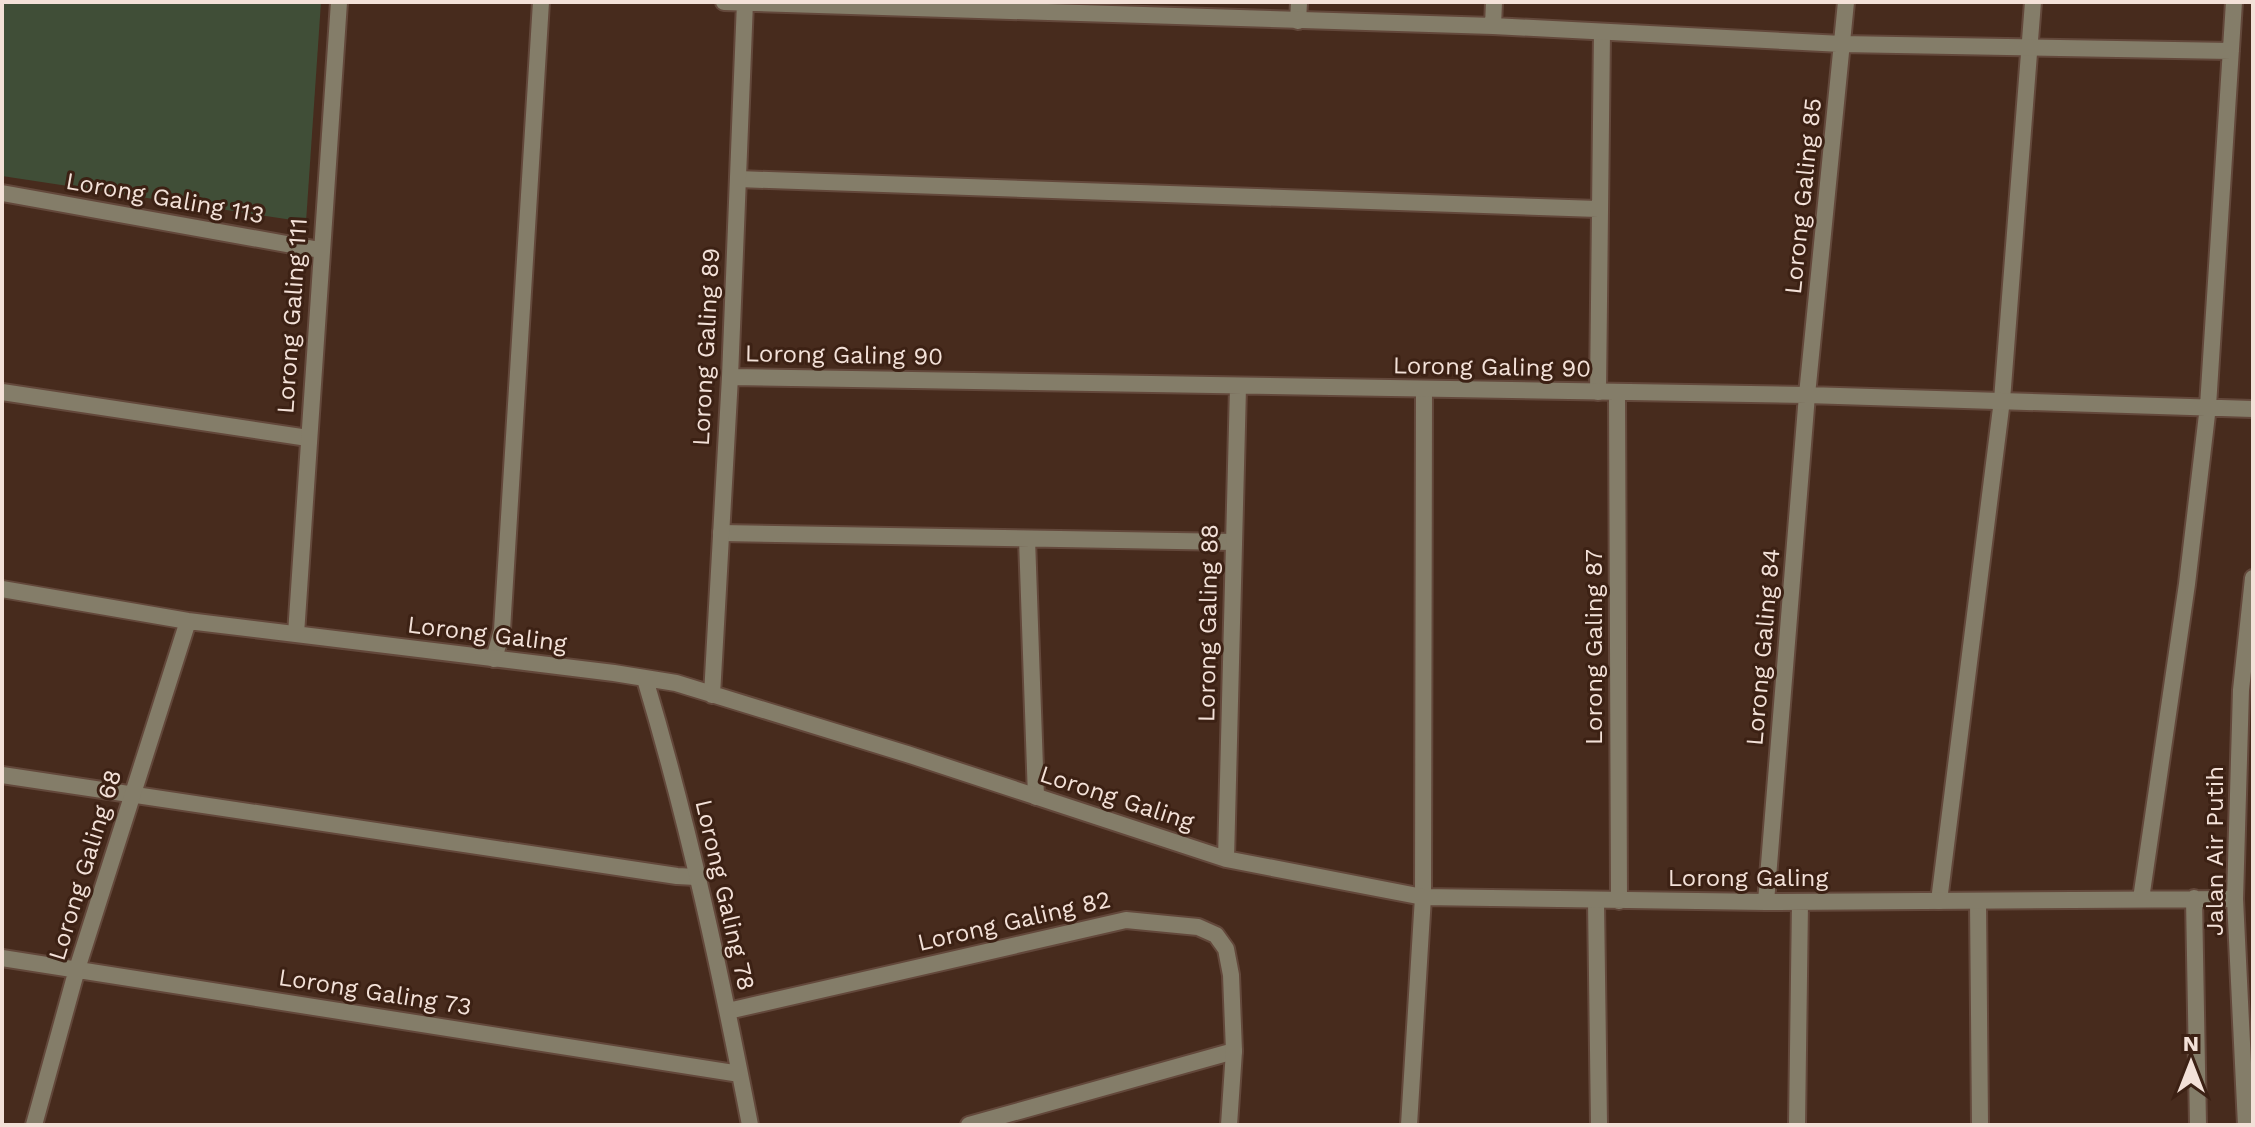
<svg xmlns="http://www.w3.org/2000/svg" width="2255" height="1127" viewBox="0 0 2255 1127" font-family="'Work Sans',sans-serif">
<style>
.green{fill:#404e37}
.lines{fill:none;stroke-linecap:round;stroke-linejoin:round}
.service-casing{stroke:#63483b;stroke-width:20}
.minor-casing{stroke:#63483b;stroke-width:20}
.tertiary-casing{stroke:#63483b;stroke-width:20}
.service{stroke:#847d69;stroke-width:16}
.minor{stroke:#847d69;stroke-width:16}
.tertiary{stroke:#847d69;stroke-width:16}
.labels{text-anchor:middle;stroke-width:6;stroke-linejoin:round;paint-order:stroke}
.street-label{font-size:24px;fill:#f3e1d8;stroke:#3c2114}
</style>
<rect width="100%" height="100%" fill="#472b1d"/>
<path class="green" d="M 4,2 L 321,2 L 306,222 L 2,176 Z"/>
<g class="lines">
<defs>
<path id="service" d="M 1298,21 L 1299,2
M 738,179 L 1598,209
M 2,392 L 308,438
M 1598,392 L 1602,32
M 721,533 L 1234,542
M 1027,539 L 1036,797
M 494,659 L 502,630 L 541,2
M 2,775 L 677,876 L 696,877
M 1423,897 L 1424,390
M 1596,901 L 1599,1125
M 1939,901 L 2002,400 L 2033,2
M 1978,901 L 1980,1125
M 969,1125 L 1234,1051"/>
<path id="minor" d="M 724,2 L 1493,26 L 1842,44 L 2231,51
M 1493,26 L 1494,2
M 2,193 L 320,250
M 730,377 L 1807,395 L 2253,409
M 1617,392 L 1619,901
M 2,589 L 188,621 L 614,673 L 676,683 L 907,754 L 1226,859 L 1423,897 L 1766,902 L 2235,899
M 296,634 L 339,2
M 645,679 C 689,825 721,975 750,1125
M 712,695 L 730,377 L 745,2
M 1226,859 L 1238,387
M 2194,898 L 2198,1125
M 2141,899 L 2187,584 L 2208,406 L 2234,2
M 1766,902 L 1807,395 L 1846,2
M 2,958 L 740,1074
M 728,1011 L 1126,920 L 1198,927 L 1216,935 L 1226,949 L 1231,975 L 1234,1051 L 1229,1125
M 34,1125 L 77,969 L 188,621
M 1409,1125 L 1423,897
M 1797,1125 L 1800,902"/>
<path id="tertiary" d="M 2246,1125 L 2235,899 L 2241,690 L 2253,578"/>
</defs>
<use href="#service" class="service-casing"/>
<use href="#minor" class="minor-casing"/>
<use href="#tertiary" class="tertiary-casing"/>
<use href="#service" class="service"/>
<use href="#minor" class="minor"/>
<use href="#tertiary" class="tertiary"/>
</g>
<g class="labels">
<g class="street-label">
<text transform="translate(1803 196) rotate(-84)" y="8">Lorong Galing 85</text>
<text transform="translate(165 198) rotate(10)" y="8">Lorong Galing 113</text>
<text transform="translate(292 316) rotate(-86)" y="8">Lorong Galing 111</text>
<text transform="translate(706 347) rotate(-87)" y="8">Lorong Galing 89</text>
<text transform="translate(844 355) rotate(1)" y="8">Lorong Galing 90</text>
<text transform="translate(1492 367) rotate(1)" y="8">Lorong Galing 90</text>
<text transform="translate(1208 623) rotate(-89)" y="8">Lorong Galing 88</text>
<text transform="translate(487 634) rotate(7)" y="8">Lorong Galing</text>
<text transform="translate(1594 647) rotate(-90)" y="8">Lorong Galing 87</text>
<text transform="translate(1763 647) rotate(-85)" y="8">Lorong Galing 84</text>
<text transform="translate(1117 798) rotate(18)" y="8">Lorong Galing</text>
<text transform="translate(2215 851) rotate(-90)" y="8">Jalan Air Putih</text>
<text transform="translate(85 865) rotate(-73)" y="8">Lorong Galing 68</text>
<text x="1748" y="886">Lorong Galing</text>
<text transform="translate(725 895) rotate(77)" y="8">Lorong Galing 78</text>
<text transform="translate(1014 921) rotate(-13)" y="8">Lorong Galing 82</text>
<text transform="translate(375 992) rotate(9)" y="8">Lorong Galing 73</text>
</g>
</g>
<rect width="2255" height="1127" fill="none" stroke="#f3e1d8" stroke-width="8"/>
<g transform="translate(2191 1063)" stroke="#3c2114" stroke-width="6" paint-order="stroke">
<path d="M0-6L14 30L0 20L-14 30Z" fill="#f3e1d8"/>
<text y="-12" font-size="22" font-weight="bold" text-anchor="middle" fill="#f3e1d8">N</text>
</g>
</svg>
